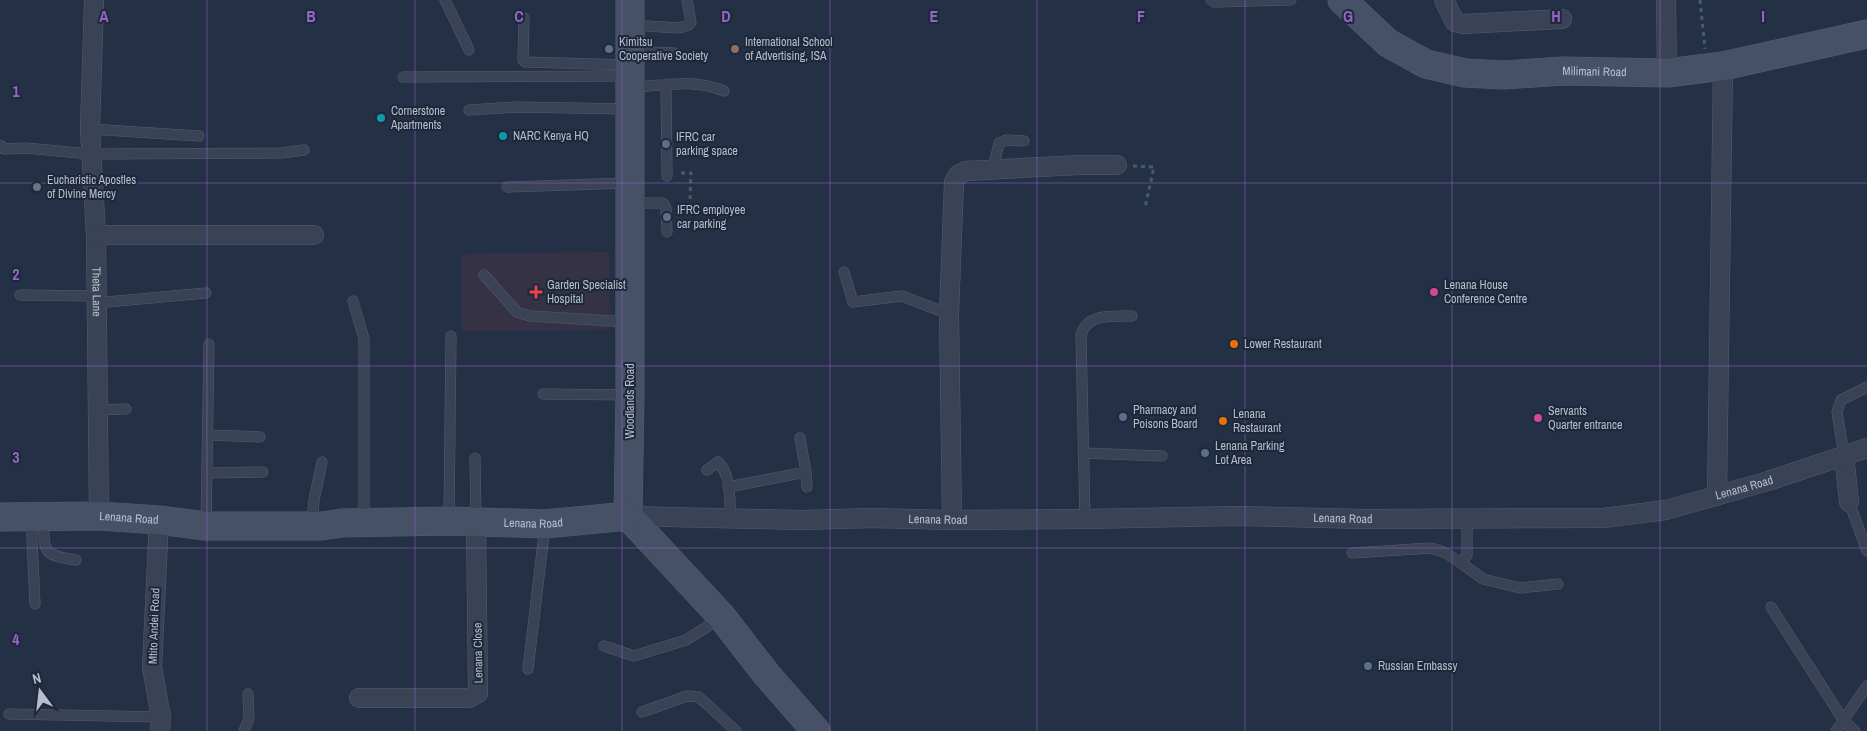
<svg xmlns="http://www.w3.org/2000/svg" width="1867" height="731" viewBox="0 0 1867 731" font-family="'Archivo Narrow',sans-serif">
<style>
.medical{fill:#353245}
.lines{fill:none;stroke-linecap:round;stroke-linejoin:round}
.lane-casing{stroke:#555e6f;stroke-width:11}
.street-casing{stroke:#555e6f;stroke-width:20}
.secondary-casing{stroke:#555e6f;stroke-width:29}
.path{stroke:#455e62;stroke-width:3;stroke-dasharray:4 4;stroke-linecap:butt}
.lane{stroke:#394355;stroke-width:10}
.street{stroke:#394355;stroke-width:19}
.secondary{stroke:#465168;stroke-width:28}
.grid{fill:none;stroke:#9366c5;stroke-width:1;stroke-opacity:0.55}
.service-dot{fill:#5c6f8a;stroke:#1d283a;stroke-width:2}
.education-dot{fill:#8d6e63;stroke:#1d283a;stroke-width:2}
.culture-dot{fill:#0f9aa8;stroke:#1d283a;stroke-width:2}
.worship-dot{fill:#6b7280;stroke:#1d283a;stroke-width:2}
.health-dot{fill:#e0444e;stroke:#1d283a;stroke-width:2}
.hotel-dot{fill:#d1479c;stroke:#1d283a;stroke-width:2}
.food-dot{fill:#e8710a;stroke:#1d283a;stroke-width:2}
.labels{text-anchor:middle;stroke-width:4;stroke-linejoin:round;paint-order:stroke}
.poi-label{font-size:12px;fill:#b7bece;stroke:#1d283a;text-anchor:start}
.street-label{font-size:12px;fill:#b7bece;stroke:#1d283a}
.grid-label{font-size:16px;text-anchor:middle;font-weight:bold;fill:#9366c5;stroke:#1d283a;stroke-width:4;stroke-linejoin:round;paint-order:stroke}
</style>
<rect width="100%" height="100%" fill="#243046"/>
<path class="medical" d="M 609,252 L 610,330 L 462,331 L 462,254 Z"/>
<g class="lines">
<defs>
<path id="lane" d="M 445,0 L 469,50
M 1211,0 L 1214,2 L 1291,0
M 524,18 L 523,60 L 525,62 L 629,65
M 631,25 L 679,28 L 689,25 L 691,22 L 687,0
M 630,51 L 674,53
M 403,77 L 629,76
M 666,84 L 667,176
M 631,87 C 666,86 690,78 724,91
M 469,110 L 516,107 L 629,109
M 90,129 L 199,136
M 0,145 L 4,149 L 26,148 L 90,154 L 282,153 L 304,150
M 993,170 L 999,143 L 1007,140 L 1024,141
M 507,187 L 629,183
M 631,203 L 663,203 L 666,208 L 667,232
M 844,272 L 853,302 L 902,296 L 949,314
M 484,275 L 517,312 L 530,316 L 629,322
M 20,295 L 96,296
M 353,301 L 364,339 L 364,521
M 96,303 L 206,293
M 543,394 L 629,395
M 98,410 L 126,409
M 209,435 L 260,437
M 800,438 L 806,472 L 807,487
M 1083,453 L 1162,456
M 1844,455 L 1837,412 L 1841,400 L 1867,387
M 475,458 L 476,521
M 707,470 L 718,462 C 732,476 729,500 731,518
M 207,473 L 263,472
M 728,487 L 806,472
M 1849,502 L 1867,551
M 31,518 L 35,604
M 43,519 C 45,552 41,555 76,560
M 1085,519 L 1081,335 C 1087,313 1113,316 1132,316
M 449,520 L 451,336
M 312,524 L 314,500 L 322,462
M 206,525 L 209,344
M 1352,553 L 1431,548 L 1444,552 L 1461,563 L 1467,555 L 1467,519
M 1461,563 L 1483,579 L 1520,588 L 1558,584
M 1771,607 L 1844,721 L 1855,731
M 604,646 L 634,656 L 686,640 L 721,618
M 528,669 L 545,526
M 642,712 L 687,696 L 699,697 L 736,731
M 9,714 L 161,717
M 244,731 L 249,718 L 248,694
M 1836,731 L 1867,686"/>
<g id="street">
<path id="s1" d="M 94,0 L 90,129 L 96,235 L 99,516"/>
<path d="M 1444,0 L 1455,22 L 1463,24 L 1562,19"/>
<path d="M 1666,0 L 1667,73"/>
<path d="M 96,235 L 314,235"/>
<path d="M 1844,455 L 1849,502"/>
<path d="M 1717,496 L 1723,66"/>
<path id="s2" d="M 628,516 L 801,520 L 872,518 L 952,520 L 1085,519 L 1237,516 L 1364,519 L 1603,518 L 1666,510 L 1768,481 L 1867,448"/>
<path d="M 159,520 L 152,667 L 161,717 L 160,731"/>
<path d="M 952,520 L 949,314 L 954,182 L 958,175 L 966,171 L 1079,165 L 1117,165"/>
<path d="M 359,698 L 469,698 L 478,693 L 476,521"/>
</g>
<g id="secondary">
<path d="M 630,0 L 630,395 L 628,516 L 722,617 L 767,675 L 816,731"/>
<path id="s3" d="M 1342,0 L 1388,43 L 1426,64 L 1465,73 L 1503,75 L 1564,71 L 1667,73 L 1723,66 L 1867,34"/>
<path id="s4" d="M 0,517 L 99,516 L 159,520 L 206,526 L 322,526 L 342,523 L 449,521 L 545,524 L 628,516"/>
</g>
</defs>
<use href="#lane" class="lane-casing"/>
<use href="#street" class="street-casing"/>
<use href="#secondary" class="secondary-casing"/>
<path class="path" d="M 1700,0 L 1705,49
M 1133,166 L 1154,167 L 1145,208
M 677,228 L 689,227 L 691,173 L 677,173"/>
<use href="#lane" class="lane"/>
<use href="#street" class="street"/>
<use href="#secondary" class="secondary"/>
</g>
<path class="grid" d="M 207,0 L 207,731M 415,0 L 415,731M 622,0 L 622,731M 830,0 L 830,731M 1037,0 L 1037,731M 1245,0 L 1245,731M 1452,0 L 1452,731M 1660,0 L 1660,731M 0,183 L 1867,183M 0,366 L 1867,366M 0,548 L 1867,548"/>
<g class="service-dot">
<circle cx="609" cy="49" r="5"/>
<circle cx="666" cy="144" r="5"/>
<circle cx="667" cy="217" r="5"/>
<circle cx="1123" cy="417" r="5"/>
<circle cx="1205" cy="453" r="5"/>
<circle cx="1368" cy="666" r="5"/>
</g>
<circle class="education-dot" cx="735" cy="49" r="5"/>
<g class="culture-dot">
<circle cx="381" cy="118" r="5"/>
<circle cx="503" cy="136" r="5"/>
</g>
<circle class="worship-dot" cx="37" cy="187" r="5"/>
<path class="health-dot" d="M533.5 284.5h5v5h5v5h-5v5h-5v-5h-5v-5h5z"/>
<g class="hotel-dot">
<circle cx="1434" cy="292" r="5"/>
<circle cx="1538" cy="418" r="5"/>
</g>
<g class="food-dot">
<circle cx="1234" cy="344" r="5"/>
<circle cx="1223" cy="421" r="5"/>
</g>
<g class="labels">
<g class="poi-label">
<text x="619" y="46">Kimitsu<tspan x="619" dy="14">Cooperative Society</tspan></text>
<text x="745" y="46">International School<tspan x="745" dy="14">of Advertising, ISA</tspan></text>
<text x="391" y="115">Cornerstone<tspan x="391" dy="14">Apartments</tspan></text>
<text x="513" y="140">NARC Kenya HQ</text>
<text x="676" y="141">IFRC car<tspan x="676" dy="14">parking space</tspan></text>
<text x="47" y="184">Eucharistic Apostles<tspan x="47" dy="14">of Divine Mercy</tspan></text>
<text x="677" y="214">IFRC employee<tspan x="677" dy="14">car parking</tspan></text>
<text x="547" y="289">Garden Specialist<tspan x="547" dy="14">Hospital</tspan></text>
<text x="1444" y="289">Lenana House<tspan x="1444" dy="14">Conference Centre</tspan></text>
<text x="1244" y="348">Lower Restaurant</text>
<text x="1133" y="414">Pharmacy and<tspan x="1133" dy="14">Poisons Board</tspan></text>
<text x="1548" y="415">Servants<tspan x="1548" dy="14">Quarter entrance</tspan></text>
<text x="1233" y="418">Lenana<tspan x="1233" dy="14">Restaurant</tspan></text>
<text x="1215" y="450">Lenana Parking<tspan x="1215" dy="14">Lot Area</tspan></text>
<text x="1378" y="670">Russian Embassy</text>
</g>
<g class="street-label">
<text dy="4" stroke="none"><textPath href="#s3" startOffset="276">Milimani Road</textPath></text>
<text dy="4" stroke="none"><textPath href="#s1" startOffset="292">Theta Lane</textPath></text>
<text transform="translate(630 401) rotate(-90)" y="4">Woodlands Road</text>
<text dy="4" stroke="none"><textPath href="#s2" startOffset="1120">Lenana Road</textPath></text>
<text dy="4" stroke="none"><textPath href="#s2" startOffset="715">Lenana Road</textPath></text>
<text dy="4" stroke="none"><textPath href="#s4" startOffset="129">Lenana Road</textPath></text>
<text dy="4" stroke="none"><textPath href="#s2" startOffset="310">Lenana Road</textPath></text>
<text dy="4" stroke="none"><textPath href="#s4" startOffset="534">Lenana Road</textPath></text>
<text transform="translate(154 626) rotate(-88)" y="4">Mtito Andei Road</text>
<text transform="translate(478 653) rotate(-91)" y="4">Lenana Close</text>
</g>
</g>
<g class="grid-label">
<text x="104" y="22">A</text>
<text x="311" y="22">B</text>
<text x="519" y="22">C</text>
<text x="726" y="22">D</text>
<text x="934" y="22">E</text>
<text x="1141" y="22">F</text>
<text x="1348" y="22">G</text>
<text x="1556" y="22">H</text>
<text x="1763" y="22">I</text>
<text x="16" y="97">1</text>
<text x="16" y="280">2</text>
<text x="16" y="463">3</text>
<text x="16" y="645">4</text>
</g>
<g transform="translate(40 691) rotate(345)" stroke="#1d283a" stroke-width="4" paint-order="stroke">
<path d="M0-4L9 19L0 12L-9 19Z" fill="#b7bece"/>
<text y="-8" font-size="14" font-weight="bold" text-anchor="middle" fill="#b7bece">N</text>
</g>
</svg>
